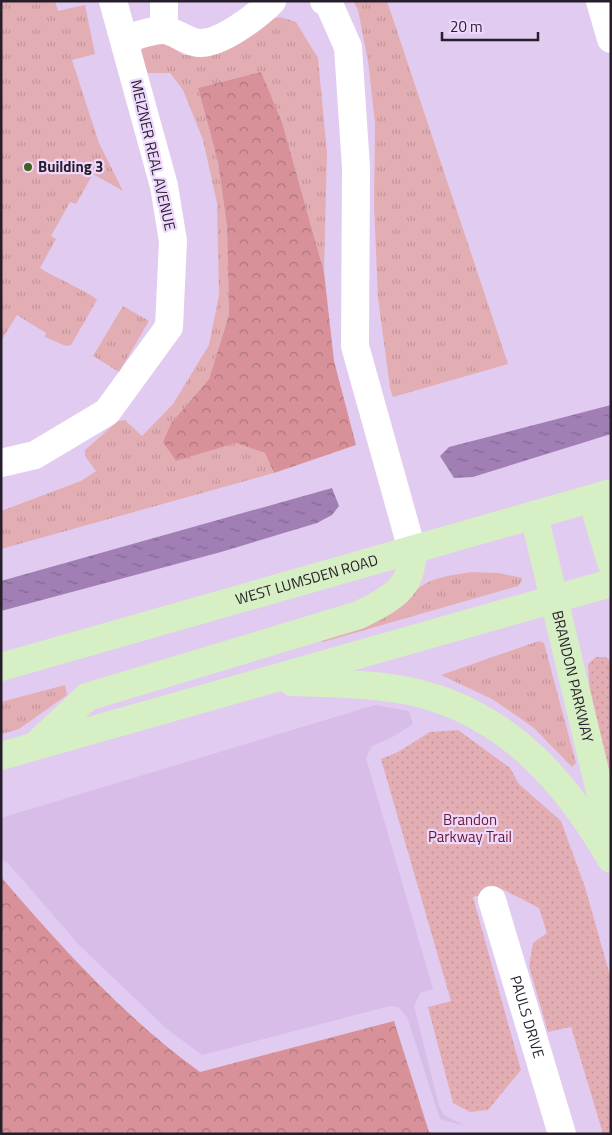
<svg xmlns="http://www.w3.org/2000/svg" width="612" height="1135" viewBox="0 0 612 1135" font-family="'Titillium Web',sans-serif">
<style>
.built{fill:#d7bde7}
.grass{fill:url(#grass-tufts)}
.forest{fill:url(#forest-crowns)}
.park{fill:url(#park-dots)}
.water{fill:url(#water-ripples)}
.lines{fill:none;stroke-linecap:round;stroke-linejoin:round}
.minor{stroke:#fff;stroke-width:28}
.major{stroke:#d6efc4;stroke-width:28}
.poi-dot{fill:#3d621a;stroke:#efd8fd;stroke-width:2}
.labels{text-anchor:middle;stroke-width:4.5;stroke-linejoin:round;paint-order:stroke}
.street-label{font-size:15px;fill:#261e2b;stroke:#efd8fd}
.poi-label{font-size:15px;font-weight:bold;fill:#261e2b;stroke:#efd8fd;text-anchor:start}
.park-label{font-size:15px;fill:#6d192c;stroke:#efd8fd}
</style>
<defs>
<pattern id="grass-tufts" width="24" height="20" patternUnits="userSpaceOnUse" patternTransform="scale(1.25)"><rect width="24" height="20" fill="#e3aeb3"/><path d="M3 7l-1-3M5 7V3M7 7l1-3M15 17l-1-3M17 17v-4M19 17l1-3" fill="none" stroke="#c3959a"/></pattern>
<pattern id="forest-crowns" width="20" height="18" patternUnits="userSpaceOnUse" patternTransform="scale(1.25)"><rect width="20" height="18" fill="#d89198"/><path d="M2 6a3 3 0 1 1 6 0M12 15a3 3 0 1 1 6 0" fill="none" stroke="#af767c"/></pattern>
<pattern id="park-dots" width="8" height="8" patternUnits="userSpaceOnUse" patternTransform="scale(1.25)"><rect width="8" height="8" fill="#e3aeb3"/><path d="M2 2h.1M6 6h.1" fill="none" stroke="#c3959a" stroke-width="1.8" stroke-linecap="round"/></pattern>
<pattern id="water-ripples" width="26" height="14" patternUnits="userSpaceOnUse" patternTransform="scale(1.25)"><rect width="26" height="14" fill="#a17fb5"/><path d="M2 4q2-2 4 0t4 0M15 11q2-2 4 0t4 0" fill="none" stroke="#836793"/></pattern>
</defs>
<rect width="100%" height="100%" fill="#e2cbf0"/>
<path class="built" d="M 375,705 L 409,711 L 413,724 L 391,738 L 372,746 L 366,758 L 433,989 L 420,993 L 414,1006 L 439,1106 L 444,1115 L 465,1126 L 440,1119 L 407,1017 L 398,1007 L 390,1006 L 202,1055 L 168,1030 L 79,945 L 8,863 L 1,859 L 1,818 Z"/>
<path class="grass" d="M 1,1 L 55,1 L 58,11 L 85,5 L 95,54 L 72,60 L 99,143 L 123,191 L 93,174 L 76,204 L 70,202 L 51,236 L 56,239 L 40,268 C 51,276 92,293 97,300 L 71,345 L 66,346 L 45,337 L 46,333 L 17,315 L 1,341 Z
M 353,1 L 387,1 L 508,364 L 393,397 L 390,388 L 378,298 L 374,205 L 375,123 L 368,61 L 358,10 Z
M 280,17 L 296,22 L 318,58 L 327,153 L 324,272 L 282,122 L 261,73 L 198,88 L 218,162 L 227,227 L 229,315 L 209,379 L 172,422 L 176,461 L 236,443 L 265,453 L 274,473 L 1,549 L 1,511 L 81,481 L 96,471 L 85,456 L 85,450 L 118,421 L 125,420 L 142,436 L 173,404 L 209,345 L 219,295 L 217,203 L 203,140 L 183,90 L 170,73 L 147,73 L 141,67 L 140,52 L 147,43 L 163,42 L 184,55 L 211,55 L 257,23 Z
M 123,306 L 149,321 L 119,372 L 93,356 Z
M 471,572 L 499,573 L 522,578 L 522,581 L 518,586 L 323,642 L 319,640 L 411,595 C 428,577 448,576 471,572 Z
M 539,641 L 544,643 L 576,763 L 572,767 L 534,728 L 517,716 L 492,699 L 441,675 Z
M 65,685 L 67,695 L 19,729 L 1,734 L 1,702 Z"/>
<path class="forest" d="M 261,72 L 282,122 L 324,272 L 334,361 L 356,445 L 274,473 L 265,453 L 236,443 L 176,461 L 163,442 L 172,422 L 209,379 L 229,315 L 227,227 L 218,162 L 198,88 Z
M 1,877 C 62,948 124,1017 200,1072 L 394,1021 L 429,1132 L 435,1134 L 1,1134 Z"/>
<path class="park" d="M 596,657 L 606,657 L 611,661 L 611,780 L 591,711 L 588,664 Z
M 458,730 L 510,768 L 519,784 L 561,821 L 585,887 L 611,979 L 611,1134 L 603,1134 L 571,1027 L 548,1032 L 529,966 L 533,943 L 547,933 L 539,908 L 502,889 L 473,897 L 521,1070 L 488,1110 L 470,1112 L 453,1103 L 428,1007 L 451,1001 L 381,759 L 398,752 L 430,732 Z"/>
<path class="water" d="M 611,405 L 611,434 L 473,477 L 454,478 L 440,456 L 449,447 Z
M 332,488 L 339,506 L 332,515 L 317,523 L 221,552 L 1,611 L 1,581 Z"/>
<g class="lines">
<g class="minor">
<path d="M 164,1 L 164,30"/>
<path d="M 324,1 L 329,4 L 348,47 L 356,168 L 355,346 L 412,550"/>
<path d="M 600,1 L 611,39"/>
<path d="M 125,39 C 137,36 151,30 163,30 C 173,30 187,42 199,43 C 221,44 257,16 272,1"/>
<path d="M 1,463 L 35,455 L 107,412 L 169,327 L 173,241 L 164,186 L 113,1"/>
<path id="s1" d="M 492,900 L 562,1134"/>
</g>
<g class="major">
<path d="M 592,499 L 611,562"/>
<path id="s2" d="M 534,515 L 611,838"/>
<path id="s3" d="M 1,667 L 611,493"/>
<path d="M 292,682 C 325,683 359,683 391,688 C 495,702 561,773 611,859"/>
<path d="M 36,745 L 87,697 L 359,615 C 390,599 414,589 412,550"/>
<path d="M 1,756 L 611,583"/>
</g>
</g>
<circle class="poi-dot" cx="28" cy="167" r="5"/>
<g class="labels">
<g class="street-label">
<text transform="translate(153 155) rotate(77)" y="5">MEIZNER REAL AVENUE</text>
<text dy="5" stroke="none"><textPath href="#s3" startOffset="318">WEST LUMSDEN ROAD</textPath></text>
<text dy="5" stroke="none"><textPath href="#s2" startOffset="166">BRANDON PARKWAY</textPath></text>
<text dy="5" stroke="none"><textPath href="#s1" startOffset="122">PAULS DRIVE</textPath></text>
</g>
<g class="poi-label">
<text x="38" y="172">Building 3</text>
</g>
<g class="park-label">
<text x="470" y="825">Brandon<tspan x="470" dy="17">Parkway Trail</tspan></text>
</g>
</g>
<rect width="612" height="1135" fill="none" stroke="#261e2b" stroke-width="5"/>
<path d="M442 32v8h96v-8" fill="none" stroke="#261e2b" stroke-width="2.5"/>
<text x="450" y="32" font-size="15" fill="#261e2b" stroke="#efd8fd" stroke-width="4" paint-order="stroke">20 m</text>
</svg>
